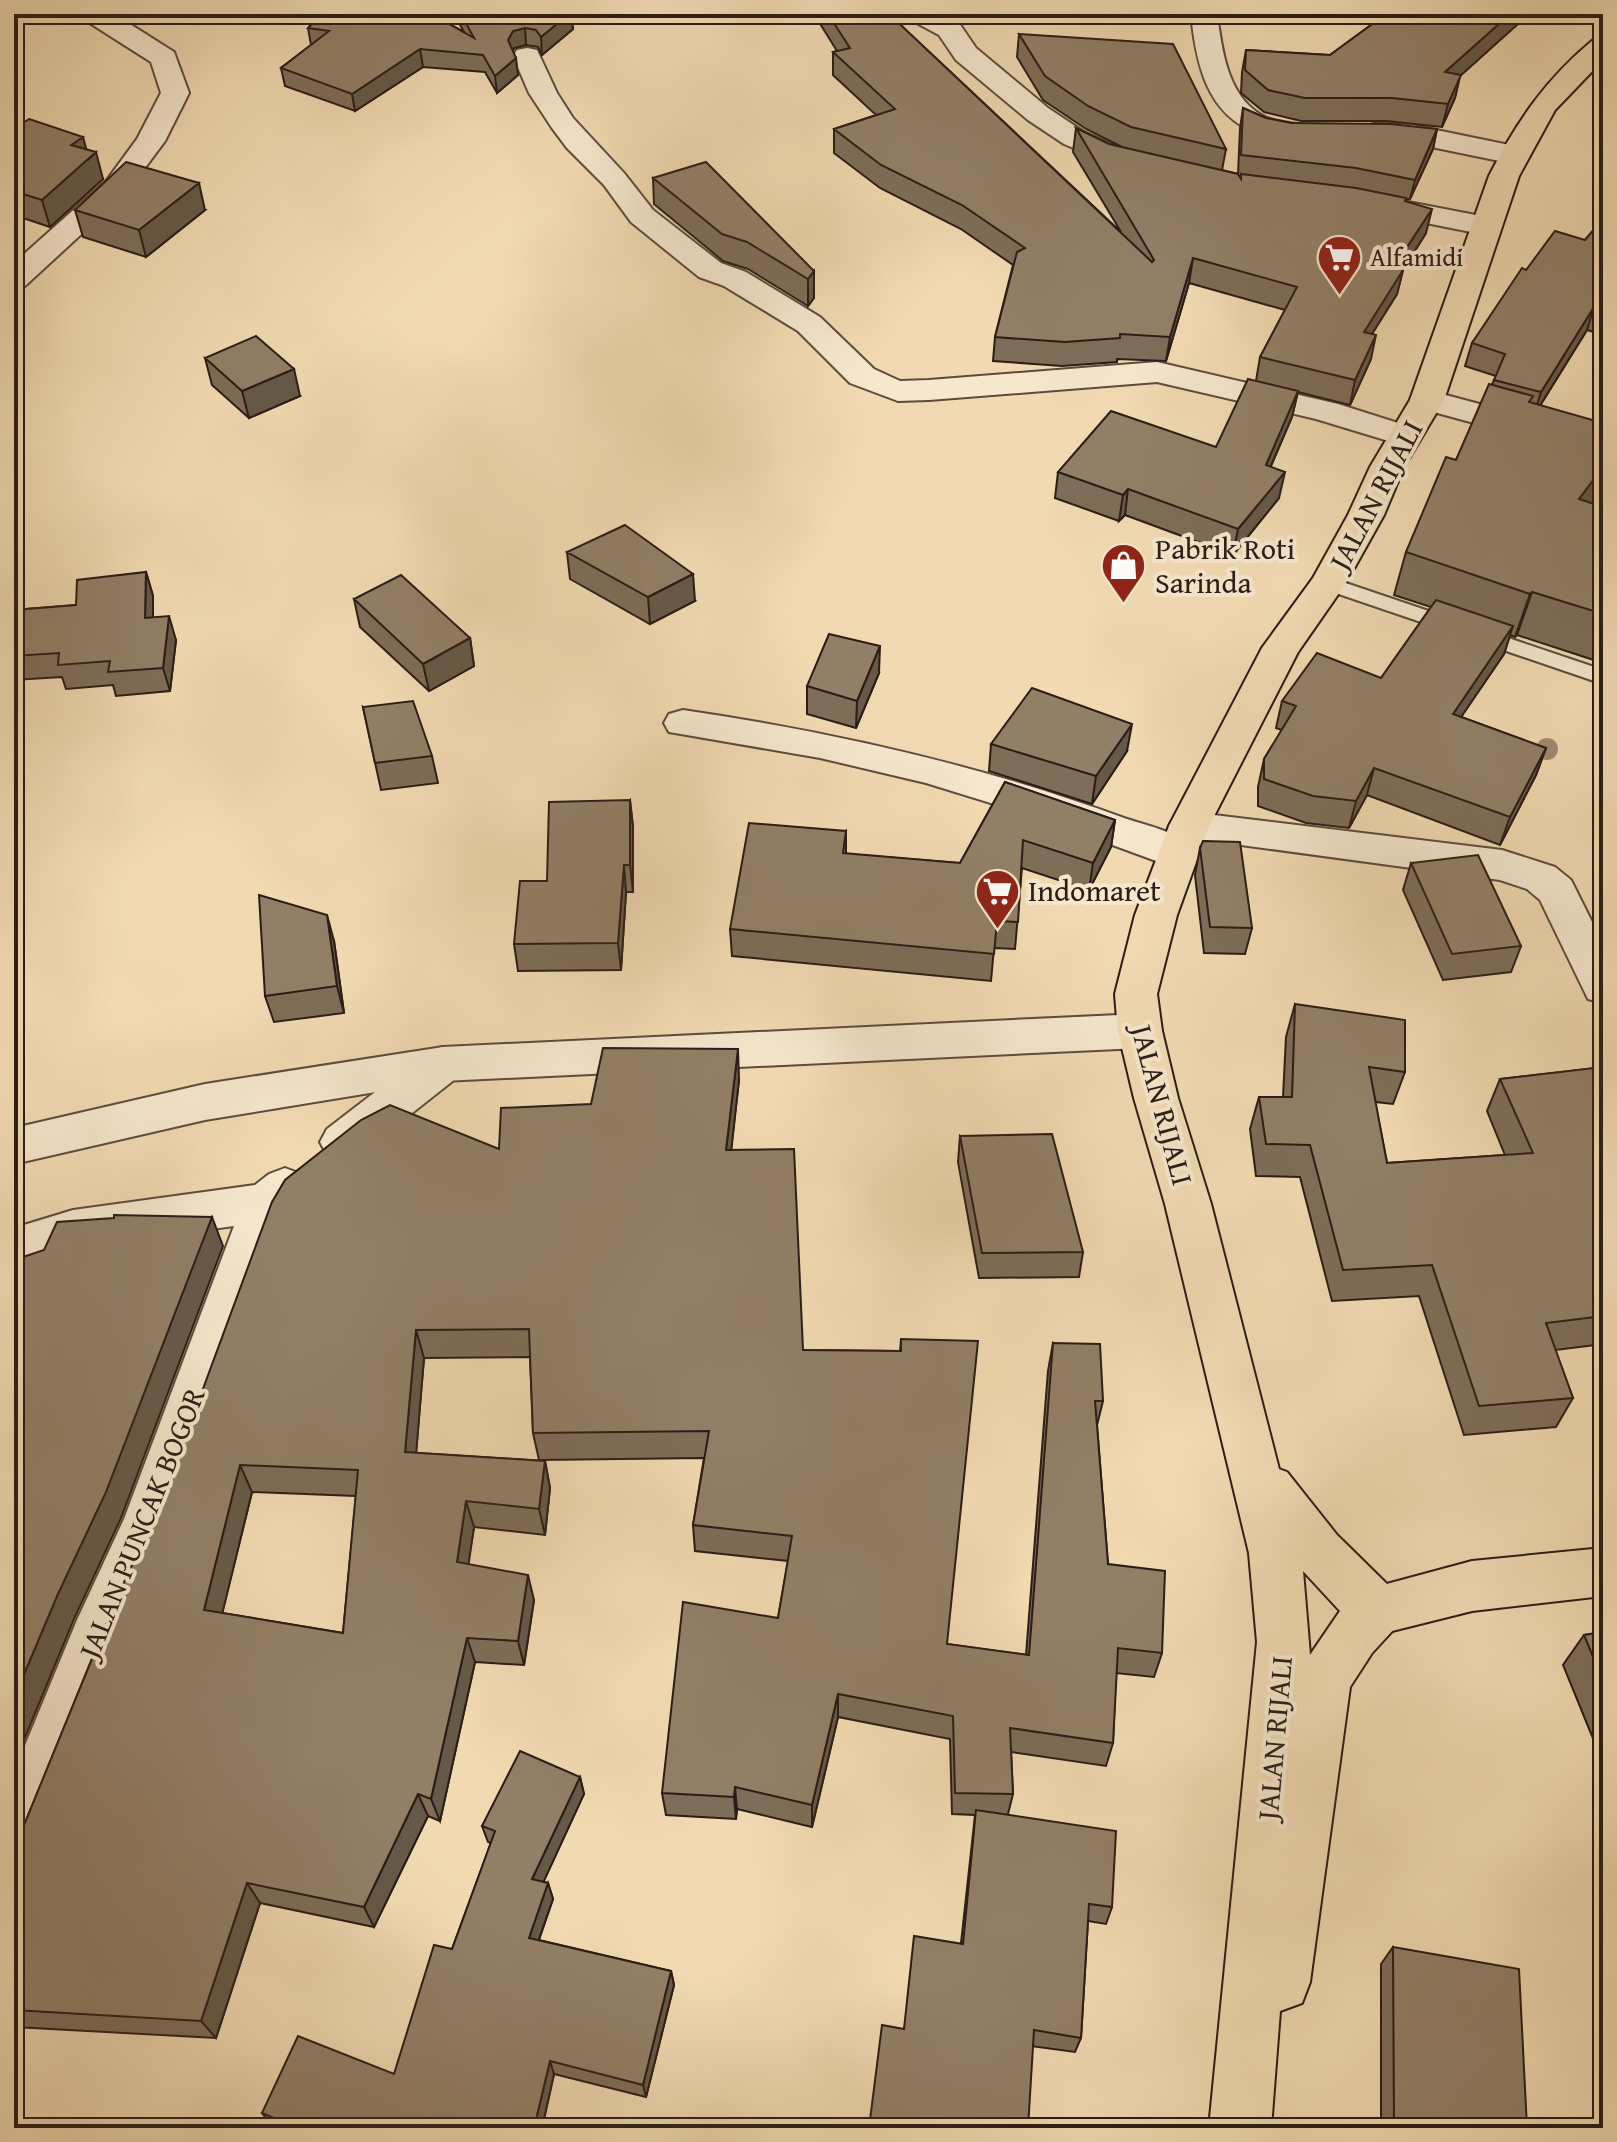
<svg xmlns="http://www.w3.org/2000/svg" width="1617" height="2142" viewBox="0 0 1617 2142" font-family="'Gentium Book Plus',serif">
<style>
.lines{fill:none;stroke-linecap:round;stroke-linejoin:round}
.service-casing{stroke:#5c4c3d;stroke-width:4}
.minor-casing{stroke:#5c4c3d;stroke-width:4}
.tertiary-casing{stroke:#5c4c3d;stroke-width:4}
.primary-casing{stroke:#2b1c16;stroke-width:4}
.trunk-casing{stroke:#2b1c16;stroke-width:4}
.service{fill:#f6e7cd;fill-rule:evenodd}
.minor{fill:#f6e7cd;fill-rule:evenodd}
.tertiary{fill:#f6e7cd;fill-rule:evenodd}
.primary{fill:#f1dab2;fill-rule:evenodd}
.trunk{fill:#f1dab2;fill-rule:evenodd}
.tree{fill:#9f8b72}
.wall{fill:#7e6d59;stroke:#2b1c16;stroke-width:2;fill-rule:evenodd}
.shaded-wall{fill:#665948;stroke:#2b1c16;stroke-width:2}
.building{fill:#927f67;stroke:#2b1c16;stroke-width:2;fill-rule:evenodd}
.labels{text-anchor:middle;stroke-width:8;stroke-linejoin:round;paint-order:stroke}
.far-poi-label{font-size:26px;fill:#2b1c16;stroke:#f6e7cd;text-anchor:start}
.street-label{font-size:30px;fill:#2b1c16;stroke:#f6e7cd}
.poi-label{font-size:30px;fill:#2b1c16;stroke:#f6e7cd;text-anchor:start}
</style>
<rect width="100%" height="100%" fill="#f1dab2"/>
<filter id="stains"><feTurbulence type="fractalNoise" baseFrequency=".0025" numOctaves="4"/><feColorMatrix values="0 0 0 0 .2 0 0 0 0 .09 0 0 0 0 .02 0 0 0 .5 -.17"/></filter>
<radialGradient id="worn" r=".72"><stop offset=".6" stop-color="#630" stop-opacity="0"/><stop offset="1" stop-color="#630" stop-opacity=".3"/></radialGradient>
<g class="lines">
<defs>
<path id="service" d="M 1328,577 L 1603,670 L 1603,684 L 1321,588 L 1318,583 Z"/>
<path id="minor" d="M 908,14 L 941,14 L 959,23 L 976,48 L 1048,108 L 1084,132 L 1137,156 L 1142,162 L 1137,168 L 1127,171 L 1064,144 L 1028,120 L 956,60 L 939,35 L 911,20 Z
M 1191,14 L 1217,14 C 1222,50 1227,96 1263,116 C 1276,123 1292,122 1306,126 L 1310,132 L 1306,138 C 1290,142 1272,139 1257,133 C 1206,114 1196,62 1191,14 Z
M 527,48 L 537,50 L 557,93 L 573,118 L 624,173 L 653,210 L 721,263 L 746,272 L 820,317 L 874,369 L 900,381 L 929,380 L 1157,362 L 1338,404 L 1417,429 L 1422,436 L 1417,443 L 1405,446 L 1316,419 L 1157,382 L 929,400 L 898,401 L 850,383 L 798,331 L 724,286 L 699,277 L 631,222 L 604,185 L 567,148 L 552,128 L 529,93 L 513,56 L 517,50 Z
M 1377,123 L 1412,125 L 1514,146 L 1524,149 L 1529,155 L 1524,161 L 1514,164 L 1412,143 L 1367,138 L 1363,132 L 1367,126 Z
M 1372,195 L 1486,217 L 1497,220 L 1501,226 L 1497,232 L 1486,235 L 1361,210 L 1357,204 L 1361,198 Z
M 1427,390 L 1603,437 L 1603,458 L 1415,407 L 1410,400 L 1415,393 Z
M 683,710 C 834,732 980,765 1124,818 C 1147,826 1186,833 1198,854 L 1192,864 L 1178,869 L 1039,818 L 926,783 L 820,758 L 669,732 L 664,723 L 669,714 Z
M 1189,812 L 1502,850 L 1555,867 L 1571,880 L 1603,944 L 1603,1003 L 1588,999 L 1540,900 L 1527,889 L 1500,880 L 1175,836 L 1169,826 L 1175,816 Z
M 443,1047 L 459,1052 L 465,1064 L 459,1076 L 359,1155 L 343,1160 L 327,1155 L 320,1142 L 327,1129 L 427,1052 Z
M 285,1168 L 301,1174 L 308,1187 L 301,1200 L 285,1214 L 174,1522 L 128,1624 L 34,1860 L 14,1868 L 14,1772 L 77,1620 L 124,1519 L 234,1226 L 73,1248 L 14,1268 L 14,1228 L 73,1210 L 255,1185 L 269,1174 Z"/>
<path id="tertiary" d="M 82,14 L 114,14 L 174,52 L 189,93 L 165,141 L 127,192 L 25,286 L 14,288 L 14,263 L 107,180 L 137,139 L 161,93 L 151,62 L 85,20 Z
M 1140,1014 L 1155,1019 L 1162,1031 L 1155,1043 L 1140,1048 L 443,1081 L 205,1120 L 14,1164 L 14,1128 L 205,1084 L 443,1047 Z"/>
<path id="primary" d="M 1603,1548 L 1603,1596 L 1472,1611 L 1376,1635 L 1357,1628 L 1350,1610 L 1357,1592 L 1472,1561 Z"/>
<path id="trunk" d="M 1603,38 L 1603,60 L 1555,110 L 1519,176 L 1444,400 L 1404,467 L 1384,515 L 1346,583 L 1298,652 L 1209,826 L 1177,915 L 1157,994 L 1162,1031 L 1178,1098 L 1211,1204 L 1279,1469 L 1287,1472 L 1337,1535 L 1395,1592 L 1402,1610 L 1395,1628 L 1372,1653 L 1350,1687 L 1310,1982 L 1302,2003 L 1280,2011 L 1271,2128 L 1209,2128 L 1257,1642 L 1249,1553 L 1165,1204 L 1134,1098 L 1118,1031 L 1115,994 L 1135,915 L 1169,826 L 1262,648 L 1313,578 L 1348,515 L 1370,467 L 1410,400 L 1489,176 C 1516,122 1547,78 1593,40 ZM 1303,1571 L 1340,1611 L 1310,1655 Z"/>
</defs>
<use href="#service" class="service-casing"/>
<use href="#minor" class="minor-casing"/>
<use href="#tertiary" class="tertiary-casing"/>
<use href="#primary" class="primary-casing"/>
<use href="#trunk" class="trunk-casing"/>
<use href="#service" class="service"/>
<use href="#minor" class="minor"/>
<use href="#tertiary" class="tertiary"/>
<use href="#primary" class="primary"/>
<use href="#trunk" class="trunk"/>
</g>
<circle class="tree" cx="1547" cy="749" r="11"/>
<path class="wall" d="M 319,14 L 431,14 L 464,32 L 454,14 L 571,14 L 573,29 L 542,55 L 538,47 L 526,45 L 514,48 L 513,51 L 518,75 L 497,93 L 485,72 L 423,67 L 355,111 L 285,86 L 281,68 L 311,45 L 308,28 L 320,15 Z
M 814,14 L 889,14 L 1121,232 L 1073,152 L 1076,128 L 1109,144 L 1122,147 L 1086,129 L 1043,100 L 1017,57 L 1019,34 L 1226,149 L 1222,170 L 1238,174 L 1240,128 L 1243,108 L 1266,118 L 1291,123 L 1437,129 L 1433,149 L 1410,199 L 1406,199 L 1405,202 L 1426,233 L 1403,270 L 1397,294 L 1372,334 L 1371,359 L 1350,405 L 1298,392 L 1292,417 L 1271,466 L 1279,498 L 1233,555 L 1125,515 L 1119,521 L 1055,498 L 1058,472 L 1216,447 L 1256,381 L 1260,357 L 1285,310 L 1189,283 L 1166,361 L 1117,359 L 1117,362 L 1062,366 L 993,361 L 995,337 L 1013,265 L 961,229 L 880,188 L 834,153 L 834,129 L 876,115 L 833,75 L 833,52 L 837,51 Z
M 1365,14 L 1529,14 L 1460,76 L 1455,98 L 1442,127 L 1386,121 L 1301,121 L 1264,112 L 1241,93 L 1242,72 L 1246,50 L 1330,55 L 1379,19 Z
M 14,129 L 87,150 L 103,179 L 50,227 L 14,215 Z
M 653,178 L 814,271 L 814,298 L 808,306 L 748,269 L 723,261 L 654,204 Z
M 75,210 L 205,210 L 146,257 L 83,237 Z
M 1603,219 L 1603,335 L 1587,330 L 1540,406 L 1603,490 L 1593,504 L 1603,507 L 1603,663 L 1517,635 L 1515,637 L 1510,635 L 1504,654 L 1461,717 L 1546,748 L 1536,775 L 1500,845 L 1367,795 L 1349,828 L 1306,823 L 1258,806 L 1258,787 L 1264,759 L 1282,730 L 1276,728 L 1282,701 L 1381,678 L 1431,607 L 1394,595 L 1406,552 L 1456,460 L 1496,376 L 1465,366 L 1472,343 L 1526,270 L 1585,240 Z
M 205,358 L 300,396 L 249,418 L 212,385 Z
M 567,552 L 695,601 L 650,624 L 570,579 Z
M 146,572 L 153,596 L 153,618 L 176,640 L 170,691 L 116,696 L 113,685 L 66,689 L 62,677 L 14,680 L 14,610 L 76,605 Z
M 354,599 L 470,638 L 474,666 L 429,691 L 360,627 Z
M 879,673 L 856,728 L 807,714 L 807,686 Z
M 363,707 L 432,756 L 438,783 L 381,790 Z
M 991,744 L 1127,751 L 1092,804 L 989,771 Z
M 1005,782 L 1115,820 L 1111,847 L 1089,890 L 1022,868 L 1015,949 L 994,948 L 991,981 L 732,956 L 730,929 L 846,831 L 846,854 L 960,863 Z
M 630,800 L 633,827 L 633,892 L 626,892 L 621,970 L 518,971 L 514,944 L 547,881 Z
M 1200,848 L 1252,928 L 1245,954 L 1204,953 L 1195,875 Z
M 1411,863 L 1521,946 L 1511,972 L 1443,980 L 1403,890 Z
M 334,941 L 344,1013 L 274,1022 L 265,996 Z
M 1295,1004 L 1405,1072 L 1393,1104 L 1375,1102 L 1387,1163 L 1505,1155 L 1487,1111 L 1500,1079 L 1603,1067 L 1603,1344 L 1555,1350 L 1573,1398 L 1556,1427 L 1464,1435 L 1419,1296 L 1332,1301 L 1300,1177 L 1256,1176 L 1250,1129 L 1259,1097 L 1283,1097 L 1286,1037 Z
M 739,1080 L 731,1150 L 803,1350 L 900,1351 L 901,1339 L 947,1644 L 1026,1655 L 1048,1371 L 1053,1343 L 1103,1401 L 1097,1425 L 1108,1564 L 1162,1653 L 1154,1677 L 1116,1673 L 1113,1743 L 1106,1766 L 1011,1752 L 1013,1794 L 1008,1814 L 1112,1907 L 1106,1924 L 1088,1921 L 1081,2038 L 1075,2052 L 903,2029 L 961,1943 L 975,1815 L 952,1814 L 950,1739 L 838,1717 L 812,1827 L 737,1809 L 736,1819 L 666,1815 L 662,1793 L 778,1618 L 788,1561 L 695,1551 L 693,1525 L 704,1458 L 539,1460 L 533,1433 L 530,1357 L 424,1358 L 416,1453 L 545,1461 L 550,1488 L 545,1535 L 474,1527 L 468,1564 L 534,1600 L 524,1665 L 475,1662 L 440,1821 L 428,1816 L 374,1927 L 260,1903 L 216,2038 L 14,2027 L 14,1842 L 18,1840 L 116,1600 L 499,1149 L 591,1104 ZM 252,1492 L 356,1496 L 343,1633 L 222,1613 Z
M 960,1136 L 1083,1252 L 1079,1277 L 979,1278 L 958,1162 Z
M 1603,1632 L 1603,1763 L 1563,1665 L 1584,1635 Z
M 580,1777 L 584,1794 L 543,1882 L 548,1883 L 553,1899 L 539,1940 L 671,1971 L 674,1985 L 646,2097 L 554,2074 L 542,2128 L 270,2128 L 271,2125 L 262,2113 L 394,2074 L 452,1949 L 491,1843 L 488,1842 L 482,1826 Z
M 1393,1947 L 1527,2128 L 1381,2128 L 1381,1964 Z"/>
<path class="shaded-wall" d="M 569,14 L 571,14 L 573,29 L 542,55 L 541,37 Z
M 1510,14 L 1529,14 L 1460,76 L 1455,98 L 1442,127 L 1448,104 L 1445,72 Z
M 525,28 L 526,45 L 514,48 L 510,57 L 508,40 L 513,31 Z
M 420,49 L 423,67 L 355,111 L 352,94 Z
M 516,58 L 518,75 L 497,93 L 495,76 Z
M 1437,129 L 1433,149 L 1410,199 L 1415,180 Z
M 83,137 L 89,159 L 96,152 L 103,179 L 50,227 L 42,200 L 71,145 Z
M 199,183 L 205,210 L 146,257 L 139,230 Z
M 1432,209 L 1426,233 L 1389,292 L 1394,267 Z
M 1193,258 L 1189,283 L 1166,361 L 1170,337 Z
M 1403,270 L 1397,294 L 1358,356 L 1364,332 Z
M 814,271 L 814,298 L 808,306 L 808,279 Z
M 1594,307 L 1587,330 L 1534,415 L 1541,392 Z
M 1376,335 L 1371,359 L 1350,405 L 1355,380 Z
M 294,369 L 300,396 L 249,418 L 242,391 Z
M 1298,391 L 1292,417 L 1260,491 L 1266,465 Z
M 1603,467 L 1603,490 L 1564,542 L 1579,499 Z
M 1285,472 L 1279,498 L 1233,555 L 1238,529 Z
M 1128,489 L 1125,515 L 1119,521 L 1123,495 Z
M 146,572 L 153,596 L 153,642 L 145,618 Z
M 693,574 L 695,601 L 650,624 L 648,597 Z
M 1532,592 L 1517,635 L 1515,637 L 1530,594 Z
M 169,616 L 176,640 L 170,691 L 163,668 Z
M 1513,626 L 1504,654 L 1444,742 L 1453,714 Z
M 470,638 L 474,666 L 429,691 L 423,664 Z
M 880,646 L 879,673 L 856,728 L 857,701 Z
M 1132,724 L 1127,751 L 1092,804 L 1096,776 Z
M 1546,748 L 1536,775 L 1500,845 L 1510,817 Z
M 1374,768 L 1367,795 L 1349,828 L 1356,801 Z
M 630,800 L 633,827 L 633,892 L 630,865 Z
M 1115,820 L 1111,847 L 1089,890 L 1093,863 Z
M 624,865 L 626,892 L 621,970 L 618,943 Z
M 327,915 L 334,941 L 344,1013 L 337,986 Z
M 738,1049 L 739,1080 L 728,1180 L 726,1150 Z
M 212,1217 L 223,1246 L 121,1518 L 74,1619 L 14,1764 L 14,1698 Z
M 416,1330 L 424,1358 L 414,1479 L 405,1452 Z
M 545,1461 L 550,1488 L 545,1535 L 539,1509 Z
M 240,1465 L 252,1492 L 217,1635 L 204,1610 Z
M 466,1501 L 474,1527 L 465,1588 L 457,1562 Z
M 528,1575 L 534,1600 L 524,1665 L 518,1641 Z
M 467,1638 L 475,1662 L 440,1821 L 431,1799 Z
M 838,1694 L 838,1717 L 812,1827 L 812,1805 Z
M 580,1777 L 584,1794 L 538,1894 L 532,1879 Z
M 735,1787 L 737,1809 L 736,1819 L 734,1797 Z
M 418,1794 L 428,1816 L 374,1927 L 364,1907 Z
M 247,1883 L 260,1903 L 216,2038 L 201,2021 Z
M 548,1883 L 553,1899 L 534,1953 L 529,1938 Z
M 671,1971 L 674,1985 L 646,2097 L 643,2085 Z
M 550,2061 L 554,2074 L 542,2128 L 534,2128 Z"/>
<path class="building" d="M 321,14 L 431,14 L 474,38 L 461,14 L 569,14 L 541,37 L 536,30 L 525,28 L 513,31 L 508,40 L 516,58 L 495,76 L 483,55 L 420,49 L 352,94 L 281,68 L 329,31 L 308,28 Z
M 828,14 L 889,14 L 1152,262 L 1154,260 L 1076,128 L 1109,144 L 1238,174 L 1241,179 L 1241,174 L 1356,188 L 1406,198 L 1405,201 L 1432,209 L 1394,267 L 1403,270 L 1364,332 L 1376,335 L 1355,380 L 1260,357 L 1297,287 L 1193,258 L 1170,337 L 1120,334 L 1120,338 L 1065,342 L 995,337 L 1017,252 L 1025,248 L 962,205 L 881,165 L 834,129 L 895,109 L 833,52 L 850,48 Z
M 1386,14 L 1510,14 L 1445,72 L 1461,75 L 1448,104 L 1392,98 L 1305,98 L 1268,90 L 1245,70 L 1246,50 L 1330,55 Z
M 1019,34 L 1173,44 L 1226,149 L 1131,127 L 1088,106 L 1045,76 Z
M 1243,108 L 1266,118 L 1291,123 L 1391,124 L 1437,129 L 1415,180 L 1356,168 L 1241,155 Z
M 29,119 L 83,137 L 71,145 L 96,152 L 42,200 L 14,191 L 14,129 Z
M 126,162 L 199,183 L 139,230 L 75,210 Z
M 706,162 L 814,271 L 808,279 L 747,242 L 722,234 L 653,178 Z
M 1603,219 L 1603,310 L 1594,307 L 1541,392 L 1494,380 L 1505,354 L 1472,343 L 1522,268 L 1526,270 L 1555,231 L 1585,240 Z
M 256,336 L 294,369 L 242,391 L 205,358 Z
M 1248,379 L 1298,391 L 1266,465 L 1285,472 L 1238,529 L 1128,489 L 1123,495 L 1058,472 L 1111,411 L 1216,447 Z
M 1489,384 L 1533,396 L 1529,402 L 1603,423 L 1603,467 L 1579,499 L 1603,507 L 1603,614 L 1532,592 L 1530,594 L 1406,552 L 1446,457 L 1456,460 Z
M 625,525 L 693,574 L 648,597 L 567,552 Z
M 146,572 L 145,618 L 169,616 L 163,668 L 108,672 L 110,661 L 58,665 L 59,653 L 14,656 L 14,610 L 76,605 L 77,580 Z
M 401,575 L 470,638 L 423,664 L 354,599 Z
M 1436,600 L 1513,626 L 1453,714 L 1546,748 L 1510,817 L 1374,768 L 1356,801 L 1313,796 L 1264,779 L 1264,759 L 1296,706 L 1282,701 L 1317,653 L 1381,678 Z
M 829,634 L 880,646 L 857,701 L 807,686 Z
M 1032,688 L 1132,724 L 1096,776 L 991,744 Z
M 413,701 L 432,756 L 375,763 L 363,707 Z
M 1005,782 L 1115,820 L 1093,863 L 1023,840 L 1018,922 L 997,921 L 994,954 L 730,929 L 749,823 L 846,831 L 843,853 L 960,863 Z
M 630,800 L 630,865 L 624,865 L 618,943 L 514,944 L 520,881 L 547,881 L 549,802 Z
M 1203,841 L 1240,842 L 1252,928 L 1210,927 L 1200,848 Z
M 1478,855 L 1521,946 L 1452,954 L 1411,863 Z
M 259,895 L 327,915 L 337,986 L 265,996 Z
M 1295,1004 L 1405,1020 L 1405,1072 L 1369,1067 L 1387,1163 L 1533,1153 L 1500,1079 L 1603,1067 L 1603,1316 L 1546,1323 L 1573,1398 L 1479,1406 L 1432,1265 L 1343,1270 L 1310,1145 L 1266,1144 L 1259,1097 L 1292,1097 Z
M 603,1048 L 738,1049 L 726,1150 L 794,1149 L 803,1350 L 901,1351 L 901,1339 L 978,1341 L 947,1644 L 1029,1655 L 1053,1343 L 1100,1344 L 1103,1401 L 1095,1401 L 1108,1564 L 1165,1571 L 1162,1653 L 1118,1648 L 1113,1743 L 1010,1728 L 1013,1794 L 955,1793 L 953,1716 L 838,1694 L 812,1805 L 735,1787 L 734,1797 L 662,1793 L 683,1602 L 778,1618 L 792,1536 L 693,1525 L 709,1431 L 533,1433 L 529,1329 L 416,1330 L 405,1452 L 545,1461 L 539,1509 L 466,1501 L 457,1562 L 528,1575 L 518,1641 L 467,1638 L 431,1799 L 418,1794 L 364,1907 L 247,1883 L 201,2021 L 14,2010 L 14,1842 L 18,1840 L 116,1600 L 163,1497 L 272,1202 L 285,1180 L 361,1120 L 390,1105 L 499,1149 L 501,1108 L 591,1104 ZM 240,1465 L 358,1470 L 343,1633 L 204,1610 Z
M 1052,1134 L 1083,1252 L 982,1253 L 960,1136 Z
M 114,1215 L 212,1217 L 106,1492 L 58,1594 L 14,1698 L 14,1260 L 44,1250 L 57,1222 L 114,1218 Z
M 1603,1632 L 1603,1681 L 1584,1635 Z
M 520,1751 L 580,1777 L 532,1879 L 548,1883 L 529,1938 L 671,1971 L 643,2085 L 550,2061 L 534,2128 L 270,2128 L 274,2118 L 262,2113 L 298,2036 L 394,2074 L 434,1945 L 452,1949 L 495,1831 L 482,1826 Z
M 976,1810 L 1116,1831 L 1112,1907 L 1089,1904 L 1081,2038 L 1034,2030 L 1028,2128 L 869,2128 L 882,2025 L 904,2029 L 914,1936 L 963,1944 Z
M 1393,1947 L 1519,1969 L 1527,2128 L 1422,2128 L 1394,2123 Z"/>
<defs>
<symbol id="supermarket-pin" viewBox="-11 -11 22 30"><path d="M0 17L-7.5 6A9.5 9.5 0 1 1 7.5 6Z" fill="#8f2418" stroke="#f6e7cd"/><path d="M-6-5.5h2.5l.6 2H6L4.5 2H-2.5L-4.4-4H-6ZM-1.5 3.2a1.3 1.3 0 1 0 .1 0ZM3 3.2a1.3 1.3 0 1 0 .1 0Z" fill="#fff"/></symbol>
<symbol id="shop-pin" viewBox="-11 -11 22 30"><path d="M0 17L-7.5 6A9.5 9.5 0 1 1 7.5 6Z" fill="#8f2418" stroke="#f6e7cd"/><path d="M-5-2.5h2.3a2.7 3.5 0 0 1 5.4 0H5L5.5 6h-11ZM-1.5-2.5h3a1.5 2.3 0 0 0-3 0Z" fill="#fff"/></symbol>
</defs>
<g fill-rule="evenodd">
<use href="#supermarket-pin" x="1314" y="232" width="51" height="69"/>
<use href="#shop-pin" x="1098" y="540" width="51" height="69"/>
<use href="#supermarket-pin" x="972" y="866" width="51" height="69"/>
</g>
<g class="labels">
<g class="far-poi-label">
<text x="1370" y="266">Alfamidi</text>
</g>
<g class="street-label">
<text transform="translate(1376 495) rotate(-62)" y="10">JALAN RIJALI</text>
<text transform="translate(1162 1105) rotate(75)" y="10">JALAN RIJALI</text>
<text transform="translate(142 1523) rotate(-68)" y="10">JALAN PUNCAK BOGOR</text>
<text transform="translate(1275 1738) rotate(-85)" y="10">JALAN RIJALI</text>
</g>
<g class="poi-label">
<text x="1155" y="559">Pabrik Roti<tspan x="1155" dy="34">Sarinda</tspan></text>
<text x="1028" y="901">Indomaret</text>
</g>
</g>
<rect width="1617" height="2142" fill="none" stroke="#f1dab2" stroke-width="48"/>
<rect x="16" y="16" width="1585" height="2110" fill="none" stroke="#2b1c16" stroke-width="4"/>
<rect x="24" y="24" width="1569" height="2094" fill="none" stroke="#2b1c16" stroke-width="2"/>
<rect width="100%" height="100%" filter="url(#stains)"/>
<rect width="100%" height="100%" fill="url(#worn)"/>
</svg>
